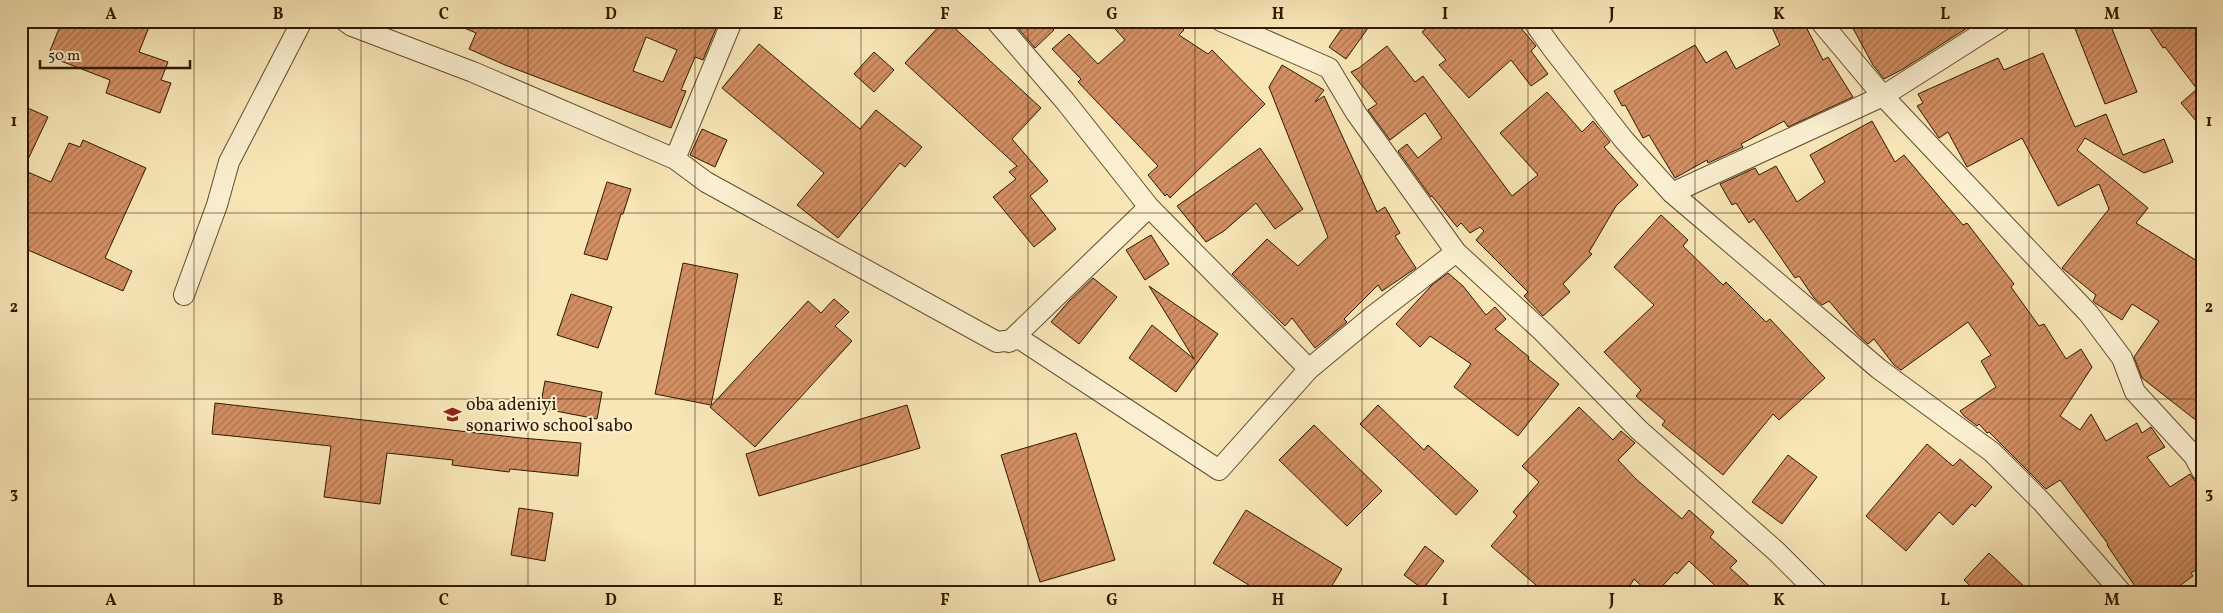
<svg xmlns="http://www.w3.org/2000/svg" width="2223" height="613" viewBox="0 0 2223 613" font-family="Vollkorn,serif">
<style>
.building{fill:url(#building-hatch);stroke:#311800;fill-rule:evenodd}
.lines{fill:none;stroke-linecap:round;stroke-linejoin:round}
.street-casing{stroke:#634c2e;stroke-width:22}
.street{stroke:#faefd0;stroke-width:20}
.grid{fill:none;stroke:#311800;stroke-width:1;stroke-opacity:0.55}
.labels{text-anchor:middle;stroke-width:4;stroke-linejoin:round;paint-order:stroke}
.poi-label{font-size:18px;fill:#311800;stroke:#faefd0;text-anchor:start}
.neatline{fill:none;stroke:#311800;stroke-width:2}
.grid-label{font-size:16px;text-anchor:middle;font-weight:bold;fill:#311800}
</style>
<defs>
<pattern id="building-hatch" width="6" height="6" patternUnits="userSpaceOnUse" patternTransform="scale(1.25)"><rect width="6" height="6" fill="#d38f63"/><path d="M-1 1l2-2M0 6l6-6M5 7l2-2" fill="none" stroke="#ac744f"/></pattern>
</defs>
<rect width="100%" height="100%" fill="#f8e6b7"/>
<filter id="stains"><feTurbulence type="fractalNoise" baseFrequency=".004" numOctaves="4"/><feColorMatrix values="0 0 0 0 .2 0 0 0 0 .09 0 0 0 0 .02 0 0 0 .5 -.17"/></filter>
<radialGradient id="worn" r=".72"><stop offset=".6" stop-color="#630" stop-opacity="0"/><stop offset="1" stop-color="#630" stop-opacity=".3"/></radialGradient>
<path class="building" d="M 62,21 L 133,21 L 149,27 L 139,52 L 168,62 L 161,80 L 171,83 L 160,113 L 106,93 L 110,80 L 48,56 Z
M 448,21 L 719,21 L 703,60 L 695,57 L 681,90 L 686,91 L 671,128 L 505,65 L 469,49 L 476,33 ZM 646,37 L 677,50 L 663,82 L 633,71 Z
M 944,21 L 947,21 L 1041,108 L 1012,139 L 1048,181 L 1030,196 L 1056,229 L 1034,247 L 993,197 L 1016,179 L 1009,172 L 1017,166 L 905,63 Z
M 1012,21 L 1045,21 L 1054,30 L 1035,48 Z
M 1108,21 L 1174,21 L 1184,30 L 1179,35 L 1208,54 L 1212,50 L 1265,104 L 1170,198 L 1167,194 L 1165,196 L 1148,175 L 1158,166 L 1078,82 L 1081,79 L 1052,49 L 1069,34 L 1098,64 L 1125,40 Z
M 1347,21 L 1373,21 L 1346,59 L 1329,47 Z
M 1434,21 L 1515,21 L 1536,46 L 1531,51 L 1548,74 L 1531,86 L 1511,60 L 1469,98 L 1439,65 L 1446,60 L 1422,32 Z
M 1769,21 L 1803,21 L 1823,60 L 1828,57 L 1853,97 L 1788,127 L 1784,121 L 1741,144 L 1743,147 L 1708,163 L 1707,160 L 1675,178 L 1649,135 L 1643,138 L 1625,105 L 1622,106 L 1614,91 L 1695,45 L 1706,63 L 1726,51 L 1736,69 L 1780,45 Z
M 1849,21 L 1978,21 L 1903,69 L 1884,79 L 1873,65 Z
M 2072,21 L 2109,21 L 2137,92 L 2105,104 Z
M 2145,21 L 2202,21 L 2202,128 L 2181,103 L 2197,89 L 2165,47 L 2163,48 Z
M 759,44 L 860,129 L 876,110 L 922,147 L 905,167 L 900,163 L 838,238 L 797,205 L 824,173 L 722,88 Z
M 1387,46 L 1415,82 L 1423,76 L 1512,196 L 1538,175 L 1500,133 L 1547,92 L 1582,132 L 1593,121 L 1610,142 L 1604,147 L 1638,185 L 1616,206 L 1589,252 L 1592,254 L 1563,284 L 1570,292 L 1543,316 L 1524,296 L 1528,292 L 1476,240 L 1484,231 L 1480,227 L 1470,233 L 1461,223 L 1457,227 L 1432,196 L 1431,197 L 1398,151 L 1407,144 L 1418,158 L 1442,138 L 1425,113 L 1390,140 L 1368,110 L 1377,104 L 1351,72 L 1359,68 Z
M 874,52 L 894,70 L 874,92 L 854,74 Z
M 2043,53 L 2075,127 L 2106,114 L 2123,155 L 2164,139 L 2173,162 L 2144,173 L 2085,138 L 2077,150 L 2148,208 L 2136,223 L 2202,264 L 2202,425 L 2142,378 L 2134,357 L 2159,321 L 2132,304 L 2122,320 L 2095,303 L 2093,301 L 2096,295 L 2062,268 L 2109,209 L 2099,184 L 2058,206 L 2022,138 L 1967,167 L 1948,132 L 1939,138 L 1917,106 L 1923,103 L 1918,94 L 1998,58 L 2004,70 Z
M 1282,65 L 1324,90 L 1315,102 L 1324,96 L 1377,212 L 1385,207 L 1400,233 L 1395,236 L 1416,268 L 1382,291 L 1378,285 L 1344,319 L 1347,322 L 1315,348 L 1292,318 L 1285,326 L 1232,274 L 1267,239 L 1298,266 L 1328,237 L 1269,87 Z
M 21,105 L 48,117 L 23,170 L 51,182 L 69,143 L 80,147 L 83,140 L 146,168 L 105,258 L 132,271 L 123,291 L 21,247 Z
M 1872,121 L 1895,162 L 1904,155 L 1963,225 L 1967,223 L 2014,284 L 2011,287 L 2039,326 L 2044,324 L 2066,359 L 2081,349 L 2092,367 L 2060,416 L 2080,430 L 2091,414 L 2106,441 L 2137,423 L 2142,433 L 2151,427 L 2165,447 L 2147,457 L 2170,487 L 2190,474 L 2195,481 L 2202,483 L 2202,566 L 2191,573 L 2193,576 L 2171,592 L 2139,592 L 2107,545 L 2108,544 L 2060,480 L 2046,489 L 1989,432 L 1987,433 L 1979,424 L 1977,426 L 1964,416 L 1960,411 L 1996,387 L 1981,361 L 1991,355 L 1968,322 L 1901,370 L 1894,365 L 1874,339 L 1868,344 L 1857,334 L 1829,301 L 1822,305 L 1814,298 L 1799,276 L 1795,278 L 1754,219 L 1749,223 L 1736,203 L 1732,205 L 1720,184 L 1755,168 L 1759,175 L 1776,166 L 1797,202 L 1825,182 L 1810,155 Z
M 702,129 L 727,140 L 715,167 L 690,155 Z
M 1260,148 L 1303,209 L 1275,229 L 1256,203 L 1224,231 L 1206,242 L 1177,206 Z
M 607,182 L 631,189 L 623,214 L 621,214 L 607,260 L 584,254 Z
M 1661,215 L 1688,240 L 1683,246 L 1723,285 L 1726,282 L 1766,322 L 1770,319 L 1825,378 L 1779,420 L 1773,414 L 1723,475 L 1662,425 L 1665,421 L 1636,396 L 1641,390 L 1604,352 L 1654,305 L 1614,267 Z
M 1151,235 L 1169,264 L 1145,280 L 1126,250 Z
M 683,263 L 738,274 L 711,405 L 655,394 Z
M 1448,273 L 1463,286 L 1486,315 L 1495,307 L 1506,319 L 1495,329 L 1529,357 L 1528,359 L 1559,384 L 1518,436 L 1454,387 L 1471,364 L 1430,336 L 1420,347 L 1396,324 L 1432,285 Z
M 1093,278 L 1117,297 L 1079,344 L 1051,322 L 1069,301 Z
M 1149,286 L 1218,334 L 1176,392 L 1129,358 L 1152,325 L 1194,359 Z
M 571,294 L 612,307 L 598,348 L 557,335 Z
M 834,299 L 849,312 L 835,326 L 852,341 L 755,447 L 710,407 L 808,301 L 821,313 Z
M 545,381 L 602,392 L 597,419 L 540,408 Z
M 215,403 L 521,438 L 581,443 L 578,476 L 510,469 L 509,472 L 452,465 L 453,460 L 387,453 L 380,504 L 324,497 L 331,446 L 212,434 Z
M 907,405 L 920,448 L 759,496 L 746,454 Z
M 1378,405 L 1424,450 L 1428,445 L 1478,491 L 1456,515 L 1360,424 Z
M 1579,407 L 1613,440 L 1621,431 L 1635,443 L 1618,460 L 1636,479 L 1682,519 L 1689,510 L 1714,532 L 1710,537 L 1737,561 L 1730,568 L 1756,592 L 1722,592 L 1689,561 L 1677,574 L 1675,572 L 1657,592 L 1648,592 L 1634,579 L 1626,592 L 1544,592 L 1491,546 L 1517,516 L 1513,512 L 1539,482 L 1522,466 Z
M 1314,425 L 1382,491 L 1347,526 L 1279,460 Z
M 1076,433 L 1115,560 L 1040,582 L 1001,455 Z
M 1927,444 L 1953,466 L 1960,459 L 1992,487 L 1975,507 L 1972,504 L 1953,525 L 1939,512 L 1906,551 L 1866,516 Z
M 1788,455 L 1817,477 L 1782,524 L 1752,502 Z
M 519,508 L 553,513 L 545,561 L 511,555 Z
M 1246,510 L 1342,569 L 1328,592 L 1260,592 L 1213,563 Z
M 1425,546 L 1444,561 L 1423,589 L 1404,575 Z
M 1989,553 L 2030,592 L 1977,592 L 1964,580 Z"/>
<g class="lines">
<defs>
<path id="street" d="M 345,21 L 352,26 L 473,72 L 675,159 L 706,182 L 997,342 L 1020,339 L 1219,470 L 1309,369 L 1373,316 L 1456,252
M 996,21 L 1065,101 L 1149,207 L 1009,342
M 1221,21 L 1329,68 L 1356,113 L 1456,252 L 1543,332 L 1639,430 L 1777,552 L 1817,592
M 1533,21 L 1552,48 L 1624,140 L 1672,193 L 1879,369 L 1992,452 L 2042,502 L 2121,592
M 1820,21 L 1883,96 L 2089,314 L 2122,358 L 2135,392 L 2194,456 L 2202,471
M 675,159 L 732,21
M 1672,193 L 1883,96 L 2001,21
M 1149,207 L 1309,369
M 184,295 L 217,205 L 229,162 L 302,21"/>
</defs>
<use href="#street" class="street-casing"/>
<use href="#street" class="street"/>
</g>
<path class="grid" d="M 194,21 L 194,592M 361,21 L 361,592M 528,21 L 528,592M 695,21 L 695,592M 861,21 L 861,592M 1028,21 L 1028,592M 1195,21 L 1195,592M 1362,21 L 1362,592M 1528,21 L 1528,592M 1695,21 L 1695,592M 1862,21 L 1862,592M 2029,21 L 2029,592M 21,213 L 2202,213M 21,399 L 2202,399"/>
<defs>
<symbol id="school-bare" viewBox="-9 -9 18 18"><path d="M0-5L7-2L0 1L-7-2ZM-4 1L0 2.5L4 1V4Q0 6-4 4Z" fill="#8f2418" stroke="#faefd0" stroke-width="2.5" paint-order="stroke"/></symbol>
</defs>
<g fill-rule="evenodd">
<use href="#school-bare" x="440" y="402" width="25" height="25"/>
</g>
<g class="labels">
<g class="poi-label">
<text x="466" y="410">oba adeniyi<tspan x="466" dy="21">sonariwo school sabo</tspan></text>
</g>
</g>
<rect width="2223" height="613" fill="none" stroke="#f8e6b7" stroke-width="55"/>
<path d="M40 60v8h150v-8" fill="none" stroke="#311800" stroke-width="2.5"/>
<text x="48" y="60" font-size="15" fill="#311800" stroke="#faefd0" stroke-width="4" paint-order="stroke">50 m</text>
<rect x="28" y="28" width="2168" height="558" class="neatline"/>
<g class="grid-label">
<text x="111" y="19">A</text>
<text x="278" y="19">B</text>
<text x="444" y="19">C</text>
<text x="611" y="19">D</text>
<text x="778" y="19">E</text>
<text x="945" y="19">F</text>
<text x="1112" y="19">G</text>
<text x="1278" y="19">H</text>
<text x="1445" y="19">I</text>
<text x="1612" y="19">J</text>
<text x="1779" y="19">K</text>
<text x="1945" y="19">L</text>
<text x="2112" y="19">M</text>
<text x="14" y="126">1</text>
<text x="2209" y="126">1</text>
<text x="14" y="312">2</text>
<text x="2209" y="312">2</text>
<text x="14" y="498">3</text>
<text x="2209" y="498">3</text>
<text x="111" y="605">A</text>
<text x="278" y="605">B</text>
<text x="444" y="605">C</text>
<text x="611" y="605">D</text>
<text x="778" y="605">E</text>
<text x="945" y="605">F</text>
<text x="1112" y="605">G</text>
<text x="1278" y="605">H</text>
<text x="1445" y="605">I</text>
<text x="1612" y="605">J</text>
<text x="1779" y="605">K</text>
<text x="1945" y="605">L</text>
<text x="2112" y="605">M</text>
</g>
<rect width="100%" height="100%" filter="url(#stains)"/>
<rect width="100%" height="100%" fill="url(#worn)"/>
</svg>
